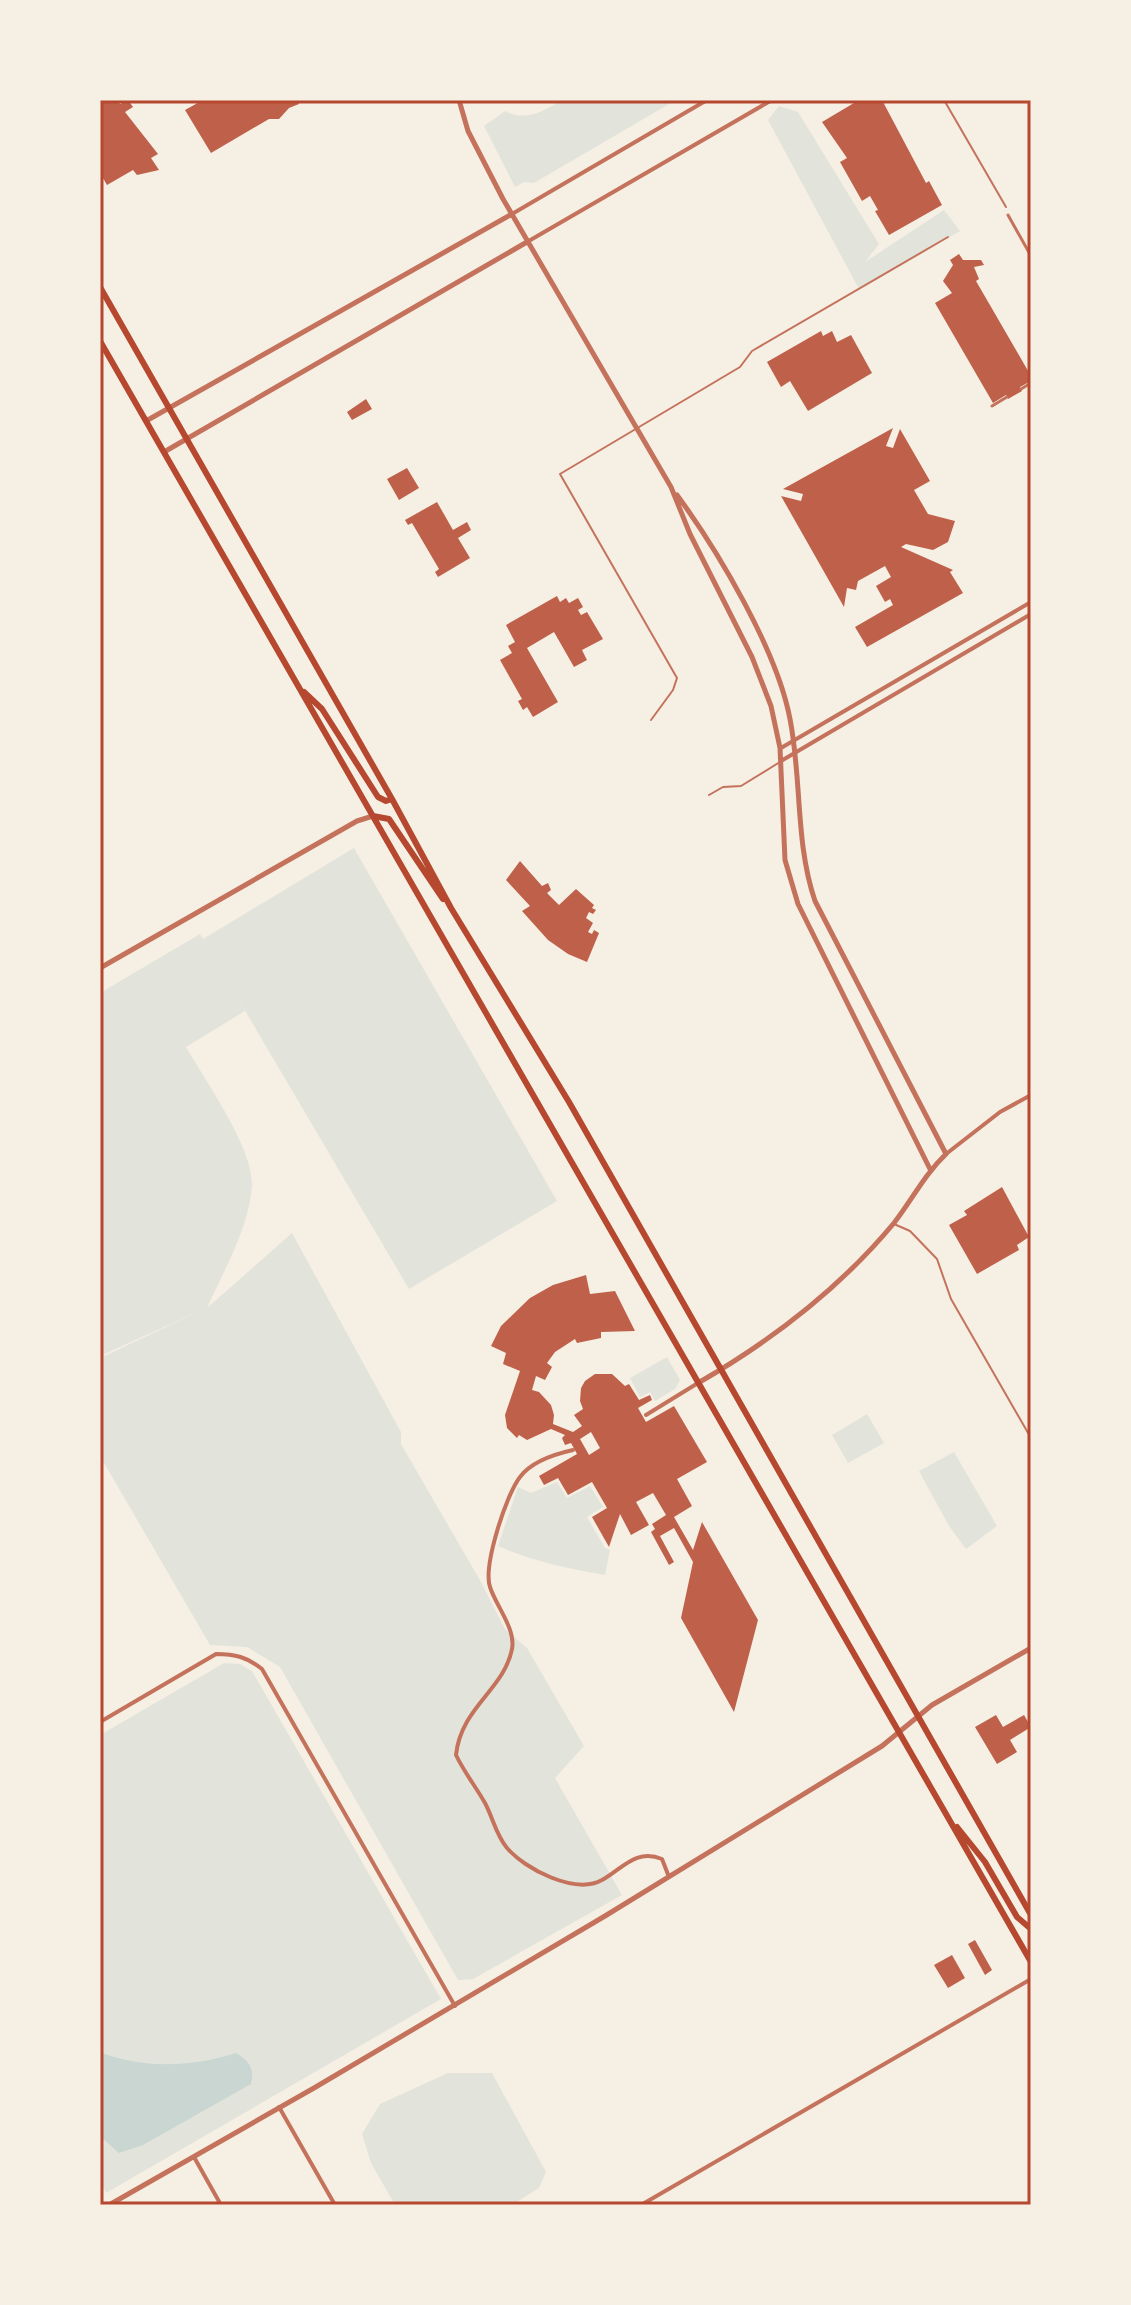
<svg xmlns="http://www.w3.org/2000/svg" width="1131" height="2305" viewBox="0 0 1131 2305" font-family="Arial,sans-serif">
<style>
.green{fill:#e2e4dc}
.water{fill:#c9d6d2}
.building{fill:#bf614a;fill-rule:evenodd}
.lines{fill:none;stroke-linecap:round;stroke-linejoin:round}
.service{stroke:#c5725c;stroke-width:2}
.pedestrian{stroke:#c5725c;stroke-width:3}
.minor{stroke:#c5725c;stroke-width:4}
.tertiary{stroke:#c5725c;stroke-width:5}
.primary{stroke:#b5482f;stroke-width:6}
.neatline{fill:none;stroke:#b5482f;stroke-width:3}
</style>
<rect width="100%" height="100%" fill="#f6efe4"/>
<path class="green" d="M 563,100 L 676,100 L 534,183 L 524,182 L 515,187 L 484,126 L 505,111 C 527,122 543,111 563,100 Z
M 779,106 L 798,112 L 879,244 L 865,262 L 944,210 L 960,231 L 859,289 L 768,120 Z
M 354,848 L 557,1201 L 409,1289 L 204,941 L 245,1011 L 186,1047 C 205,1080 254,1149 252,1186 C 249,1228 224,1270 207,1308 L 292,1233 L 401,1432 L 401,1444 L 481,1582 L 505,1629 L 527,1648 L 584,1746 L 555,1778 L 622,1895 L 473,1979 L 458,1980 L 280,1667 L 247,1647 L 210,1645 L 100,1456 L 100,1358 L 202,1310 L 100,1356 L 100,993 L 200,934 L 203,939 Z
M 667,1357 L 680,1380 L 675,1389 L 655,1401 L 650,1392 L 640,1397 L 630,1378 Z
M 867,1414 L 884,1443 L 848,1463 L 832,1435 Z
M 954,1452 L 997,1526 L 966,1549 L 949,1526 L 919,1471 Z
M 557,1482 L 567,1498 L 590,1486 L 603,1507 L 587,1517 L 605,1548 L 610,1550 L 605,1575 C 569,1569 531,1561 498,1546 L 518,1487 L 531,1493 Z
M 224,1663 L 240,1664 L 252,1671 L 441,1999 L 106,2193 L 100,2181 L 100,1735 Z
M 448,2073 L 492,2073 L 546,2172 L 539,2188 L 512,2205 L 395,2205 L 371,2163 L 362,2134 L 380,2104 Z"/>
<path class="water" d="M 100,2052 C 142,2069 193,2067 236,2053 C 249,2061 255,2068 251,2084 L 143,2145 L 119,2153 L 100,2136 Z"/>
<path class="building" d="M 100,100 L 118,100 L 120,104 L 128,100 L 133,107 L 125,112 L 158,154 L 151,158 L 159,170 L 137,175 L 133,170 L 107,185 L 100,173 Z
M 203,100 L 297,100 L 299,104 L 289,108 L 279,119 L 269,119 L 211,153 L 185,110 Z
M 859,100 L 882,100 L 926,183 L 929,181 L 942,205 L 889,235 L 875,211 L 878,210 L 870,196 L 862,201 L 840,162 L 847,158 L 822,122 Z
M 959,254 L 963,260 L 981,260 L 984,265 L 974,267 L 979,279 L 976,281 L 1031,376 L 1031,381 L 1020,387 L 1022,391 L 1008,399 L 1006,395 L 993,403 L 935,303 L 952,293 L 943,281 L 953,265 L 950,260 Z
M 821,331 L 823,336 L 832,331 L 837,342 L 851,335 L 872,373 L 808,411 L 790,381 L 781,387 L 767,362 Z
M 366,399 L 372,409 L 352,420 L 347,412 Z
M 893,428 L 886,446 L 893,448 L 900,429 L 930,481 L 914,490 L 928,514 L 955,521 L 948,542 L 933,550 L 906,544 L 901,547 L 953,570 L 950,572 L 963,593 L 867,647 L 855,627 L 893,605 L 890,599 L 885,602 L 876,586 L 891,577 L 885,566 L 858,581 L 856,590 L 847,588 L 844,607 L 781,496 L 801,501 L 803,494 L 783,489 Z
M 407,468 L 419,488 L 399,500 L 387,479 Z
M 437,502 L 453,530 L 467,522 L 471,530 L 458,538 L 470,558 L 438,577 L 435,572 L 439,569 L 412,523 L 408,525 L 405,520 Z
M 557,596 L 560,602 L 566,598 L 569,603 L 578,598 L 583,607 L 578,610 L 581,615 L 587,612 L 603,639 L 582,650 L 587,660 L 574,667 L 554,632 L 527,648 L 558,702 L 533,717 L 527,707 L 523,710 L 518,701 L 522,699 L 500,660 L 512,653 L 508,646 L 515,642 L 506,625 Z
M 520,861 L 542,886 L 548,883 L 551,890 L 547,893 L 559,905 L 576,889 L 594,905 L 592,908 L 596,910 L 593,914 L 589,912 L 586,918 L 593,923 L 588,932 L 592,934 L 594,930 L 599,933 L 587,962 L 568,954 L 548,940 L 522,911 L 530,906 L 506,880 Z
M 1002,1187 L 1029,1237 L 1017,1245 L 1019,1250 L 977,1274 L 949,1225 L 967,1215 L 964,1211 Z
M 586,1275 L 590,1294 L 615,1291 L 635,1331 L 601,1332 L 601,1338 L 577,1343 L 575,1339 L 555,1352 L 547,1363 L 552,1367 L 545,1380 L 536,1376 L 532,1390 L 539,1392 L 551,1405 L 554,1415 L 553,1424 L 573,1432 L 582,1426 L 574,1415 L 583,1409 L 580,1401 L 581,1388 L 585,1381 L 595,1374 L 612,1374 L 625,1386 L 629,1384 L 639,1400 L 650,1395 L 652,1400 L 638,1408 L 646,1422 L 674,1406 L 707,1462 L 677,1479 L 692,1506 L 674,1517 L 693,1550 L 702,1522 L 758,1620 L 734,1712 L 681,1618 L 693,1562 L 674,1528 L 660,1536 L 674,1562 L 669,1565 L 651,1532 L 655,1529 L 652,1524 L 666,1515 L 653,1493 L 636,1502 L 649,1525 L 631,1535 L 620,1514 L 609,1547 L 592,1517 L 607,1508 L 592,1482 L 568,1495 L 558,1478 L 544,1485 L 539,1476 L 577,1454 L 571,1443 L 565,1445 L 562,1438 L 565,1435 L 551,1429 L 527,1440 L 519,1435 L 517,1438 L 507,1428 L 505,1415 L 520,1371 L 503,1364 L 506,1353 L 491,1346 L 501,1326 L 530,1298 L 553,1285 ZM 591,1432 L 600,1448 L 589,1455 L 580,1439 Z
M 996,1715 L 1003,1727 L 1024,1715 L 1031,1727 L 1010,1740 L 1017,1752 L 997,1764 L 975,1727 Z
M 975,1940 L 992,1970 L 985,1975 L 968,1944 Z
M 952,1955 L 965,1978 L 948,1988 L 934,1965 Z"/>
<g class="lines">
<path class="service" d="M 944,100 L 1006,207
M 651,720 L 673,690 L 677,678 L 560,474 L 740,367 L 752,351 L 948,237
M 709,795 L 723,787 L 741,786 L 780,762
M 894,1224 L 910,1231 L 937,1259 L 951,1299 L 1031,1438"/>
<path class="pedestrian" d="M 1008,215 L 1031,256
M 1021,389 L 1031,383
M 992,406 L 1007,397"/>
<path class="minor" d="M 512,214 L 707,100
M 527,242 L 772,100
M 781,748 L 1031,602
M 781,761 L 1031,614
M 946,1154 L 1000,1112 L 1031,1095
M 646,1415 L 698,1383
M 573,1450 C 555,1454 531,1462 520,1477 C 506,1495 483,1566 490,1587 C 496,1606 516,1629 512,1649 C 504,1690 461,1707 456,1755 C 464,1772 476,1787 485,1803 C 493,1818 496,1835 507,1848 C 525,1869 575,1895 602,1880 C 622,1869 636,1848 662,1859 L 669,1877
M 100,1722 L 216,1654 C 235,1654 247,1657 262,1669 L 455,2006
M 279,2107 L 335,2205
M 194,2157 L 221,2205
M 100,2201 L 102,2205
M 641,2205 L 1031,1979"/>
<path class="tertiary" d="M 459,100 L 468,131 L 503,199 L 671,487 L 690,534 L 752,657 L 771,706 L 780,748 L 785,860 L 798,904 L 930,1169
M 146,421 L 512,214
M 164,452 L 527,242
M 677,495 C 718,551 777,650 790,719 C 802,780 795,842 815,901 L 946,1154 C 924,1175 912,1200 894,1223 C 840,1288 771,1341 698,1383
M 100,968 L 357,821 L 373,816
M 109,2205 L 314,2088 L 605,1916 L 882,1746 L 932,1705 L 1031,1648"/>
<path class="primary" d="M 100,287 L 392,799 L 451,908 L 569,1102 L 1031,1915
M 100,341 L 1031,1962
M 304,692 L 322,709 L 378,797 L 386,801 L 392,799
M 373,816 L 389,819 L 443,899
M 957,1827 L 985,1862 L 1017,1917 L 1031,1929"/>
</g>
<rect width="1131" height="2305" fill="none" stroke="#f6efe4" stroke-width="204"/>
<rect x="102" y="102" width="927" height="2101" class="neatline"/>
</svg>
